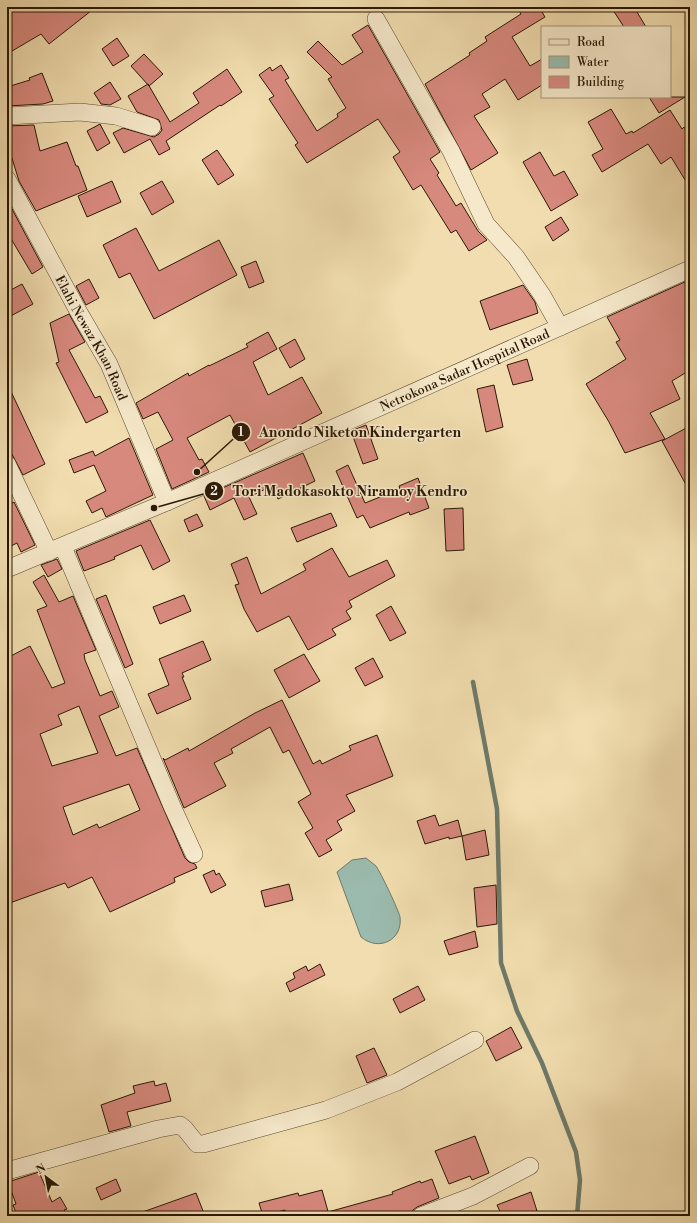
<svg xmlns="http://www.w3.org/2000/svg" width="697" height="1223" viewBox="0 0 697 1223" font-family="'Libre Bodoni',serif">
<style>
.water{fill:#9bbbae;stroke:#6e7a6a}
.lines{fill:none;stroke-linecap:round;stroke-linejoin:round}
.stream{stroke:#6e7a6a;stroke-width:4.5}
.building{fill:#d8897e;stroke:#2a1804;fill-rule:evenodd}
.minor-casing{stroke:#5c492f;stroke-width:18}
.minor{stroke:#f6e9cb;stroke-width:17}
.labels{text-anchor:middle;stroke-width:3;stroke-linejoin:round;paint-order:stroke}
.street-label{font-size:13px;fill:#2a1804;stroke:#f6e9cb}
.leader{fill:none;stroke:#2a1804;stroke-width:1.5}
.callout-dot{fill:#2a1804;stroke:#f6e9cb;stroke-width:1.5}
.mark-label{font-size:12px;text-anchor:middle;font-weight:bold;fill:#fff}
.callout-label{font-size:14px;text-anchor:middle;font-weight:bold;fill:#2a1804;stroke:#f6e9cb;stroke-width:3;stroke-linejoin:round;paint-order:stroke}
</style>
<rect width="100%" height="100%" fill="#f1ddaf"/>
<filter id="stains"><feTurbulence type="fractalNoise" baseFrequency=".005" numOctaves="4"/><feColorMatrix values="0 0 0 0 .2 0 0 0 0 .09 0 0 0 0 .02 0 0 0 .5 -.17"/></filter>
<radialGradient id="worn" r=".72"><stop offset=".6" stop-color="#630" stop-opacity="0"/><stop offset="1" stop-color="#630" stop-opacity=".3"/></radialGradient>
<path class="water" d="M 366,858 C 369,861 373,863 376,866 C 380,871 399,911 400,917 C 403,940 379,952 361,937 L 337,872 L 352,860 Z"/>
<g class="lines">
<path class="stream" d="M 473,682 L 497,809 L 501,963 L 517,1011 L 542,1063 L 576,1152 L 580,1180 L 577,1216"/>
</g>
<path class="building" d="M 7,7 L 96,7 L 49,44 L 41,34 L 7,54 Z
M 517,7 L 539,7 L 545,17 L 512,37 L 530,66 L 542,59 L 542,85 L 518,100 L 505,79 L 482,94 L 490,107 L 474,116 L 498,153 L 471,170 L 425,84 L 470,55 L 469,53 L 487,41 L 485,37 L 521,14 Z
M 611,7 L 634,7 L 646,27 L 624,27 Z
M 368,25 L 440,152 L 430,159 L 439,173 L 437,175 L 456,206 L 461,203 L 478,231 L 487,240 L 469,251 L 456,230 L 451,233 L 421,185 L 413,190 L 393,157 L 400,152 L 378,119 L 307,163 L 295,145 L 298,143 L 269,99 L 274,96 L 259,75 L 270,67 L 272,71 L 281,65 L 289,78 L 285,80 L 317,131 L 338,117 L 337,114 L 346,108 L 328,79 L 332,77 L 307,52 L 318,41 L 342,65 L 363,52 L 352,35 Z
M 117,38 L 129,56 L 113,66 L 102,49 Z
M 144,54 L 163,74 L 149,86 L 131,66 Z
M 227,69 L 242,92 L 221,106 L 220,105 L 166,141 L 170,149 L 159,155 L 150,139 L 124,153 L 113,133 L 123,128 L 154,137 L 159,134 L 162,130 L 159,120 L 137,112 L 128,96 L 148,84 L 170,122 L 199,103 L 193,93 Z
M 42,73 L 53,101 L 43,104 L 7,106 L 7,87 L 30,80 L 29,78 Z
M 110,82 L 121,99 L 110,105 L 101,104 L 94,93 Z
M 649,97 L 685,97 L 659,113 Z
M 611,109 L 626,134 L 632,131 L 633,133 L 670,110 L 682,129 L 684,127 L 690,137 L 690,188 L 671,157 L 661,164 L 648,144 L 602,172 L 592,155 L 603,149 L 588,122 Z
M 100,124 L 110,143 L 97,151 L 87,131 Z
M 34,125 L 40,151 L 67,142 L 76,166 L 78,166 L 87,190 L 36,211 L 19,181 L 11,155 L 7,158 L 7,126 Z
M 217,150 L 234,175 L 218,185 L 202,160 Z
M 540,152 L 554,176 L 564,171 L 578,195 L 551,211 L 523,162 Z
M 112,181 L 121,202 L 87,217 L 78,196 Z
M 162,181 L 174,202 L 152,215 L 140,193 Z
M 12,209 L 43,267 L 32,274 L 7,232 L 7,211 Z
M 561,217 L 569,230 L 553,241 L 545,227 Z
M 136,228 L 159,271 L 219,240 L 237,275 L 154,319 L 130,273 L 119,278 L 103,245 Z
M 256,261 L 264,282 L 249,288 L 241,267 Z
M 89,279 L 99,298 L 86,305 L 76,286 Z
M 687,281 L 690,287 L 690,370 L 672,381 L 680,399 L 650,413 L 665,439 L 625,453 L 609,422 L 586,384 L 626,359 L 616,342 L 620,340 L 607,317 Z
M 22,284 L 33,304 L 7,318 L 7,292 Z
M 523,285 L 535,302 L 538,313 L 490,330 L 480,301 Z
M 69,314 L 85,342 L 69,350 L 95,398 L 100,396 L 108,412 L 86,423 L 56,363 L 59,362 L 50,323 Z
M 268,332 L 277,349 L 253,362 L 268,395 L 302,377 L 322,413 L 250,452 L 230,415 L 187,438 L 199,460 L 202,459 L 209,472 L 172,489 L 156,449 L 173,440 L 158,412 L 143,419 L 136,403 L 188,373 L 189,376 L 209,365 L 209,366 L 248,347 L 246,344 Z
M 295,339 L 305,359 L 290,368 L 279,348 Z
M 527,359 L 533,380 L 513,385 L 507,365 Z
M 7,383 L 45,464 L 23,475 L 7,445 Z
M 494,385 L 503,427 L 486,432 L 477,389 Z
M 366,425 L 378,459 L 363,464 L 351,431 Z
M 690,426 L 690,492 L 662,441 Z
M 129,438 L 153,495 L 106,517 L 102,508 L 92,513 L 86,501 L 106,491 L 94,465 L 74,473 L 69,460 L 93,451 L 95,456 Z
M 303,453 L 315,481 L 278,499 L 272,486 L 249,497 L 257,514 L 244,520 L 234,498 L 210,510 L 204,496 Z
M 348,465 L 365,503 L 400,489 L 399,486 L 418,478 L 429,508 L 410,515 L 409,512 L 370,528 L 363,515 L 357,518 L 336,471 Z
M 14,502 L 35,545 L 21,552 L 17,543 L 7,548 L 7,506 Z
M 463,508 L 464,550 L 446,551 L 444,509 Z
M 331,513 L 337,526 L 297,542 L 291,528 Z
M 197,514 L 203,526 L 189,532 L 184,520 Z
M 150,520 L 170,561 L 153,570 L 141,545 L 114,557 L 115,559 L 84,571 L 76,551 Z
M 332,548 L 349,577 L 387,560 L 395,576 L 349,601 L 352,607 L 346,611 L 351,619 L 332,629 L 336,635 L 308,650 L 289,616 L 257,632 L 244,609 L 235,585 L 239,584 L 231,564 L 247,557 L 261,594 L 306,570 L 303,564 Z
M 57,559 L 62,569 L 48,577 L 41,565 Z
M 44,575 L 59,602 L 73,596 L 96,650 L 84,654 L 85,660 L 100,696 L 112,691 L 119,707 L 99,716 L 116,756 L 137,748 L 185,858 L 189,862 L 195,864 L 197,868 L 174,878 L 175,882 L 110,912 L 92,877 L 68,888 L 65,883 L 7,904 L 7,658 L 30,646 L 52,688 L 65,683 L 37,610 L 47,606 L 33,582 ZM 79,706 L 98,753 L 52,766 L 40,734 L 62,725 L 58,715 ZM 129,784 L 140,810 L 99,828 L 97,824 L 73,835 L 63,807 Z
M 106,595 L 133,664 L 125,668 L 96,599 Z
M 184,595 L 191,611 L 160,624 L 153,607 Z
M 391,606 L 406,633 L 390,641 L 376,615 Z
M 203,641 L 211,660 L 182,673 L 184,677 L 182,677 L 191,699 L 157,714 L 148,694 L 169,685 L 159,659 Z
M 304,654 L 320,681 L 289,698 L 274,670 Z
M 373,658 L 383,677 L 365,686 L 355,668 Z
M 282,700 L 313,764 L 320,760 L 322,764 L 351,750 L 349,746 L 377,735 L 393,776 L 346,795 L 355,811 L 337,821 L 342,830 L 326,840 L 332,850 L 319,857 L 305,833 L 313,828 L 298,802 L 311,794 L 289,750 L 283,753 L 270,727 L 231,749 L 233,753 L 214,763 L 226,786 L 184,808 L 163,758 L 165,760 L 188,748 L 189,751 L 255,713 Z
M 435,815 L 439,826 L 458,820 L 462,836 L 449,839 L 449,837 L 425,844 L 417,821 Z
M 485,830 L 489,855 L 466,860 L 462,836 Z
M 214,870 L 216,875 L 219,873 L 226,885 L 211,893 L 203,875 Z
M 289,884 L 293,900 L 265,907 L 261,891 Z
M 496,885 L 497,924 L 477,927 L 474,888 Z
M 475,931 L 478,947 L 449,955 L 444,941 Z
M 320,964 L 325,975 L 290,992 L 286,983 L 295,978 L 293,973 L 306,966 L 308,971 Z
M 418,986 L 425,1000 L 400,1013 L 393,999 Z
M 511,1027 L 522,1048 L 496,1061 L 486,1041 Z
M 374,1048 L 387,1075 L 367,1083 L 356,1056 Z
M 154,1081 L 155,1086 L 166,1083 L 171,1101 L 127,1112 L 131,1126 L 109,1132 L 101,1105 L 135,1093 L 133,1086 Z
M 475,1136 L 489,1173 L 472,1180 L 470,1176 L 449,1184 L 435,1151 Z
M 39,1172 L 52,1202 L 60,1197 L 67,1209 L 64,1210 L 68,1216 L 17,1216 L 13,1205 L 16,1204 L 8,1182 Z
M 116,1179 L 121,1191 L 101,1200 L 96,1188 Z
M 432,1179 L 439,1198 L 417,1207 L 413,1210 L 411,1216 L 287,1216 L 285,1210 L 263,1216 L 259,1203 L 298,1193 L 299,1196 L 322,1190 L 329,1215 L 328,1212 L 393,1194 L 392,1192 L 420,1181 L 421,1183 Z
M 531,1192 L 537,1211 L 523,1216 L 502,1216 L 497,1205 Z
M 196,1193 L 205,1216 L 137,1216 L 137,1214 Z"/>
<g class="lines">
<defs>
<g id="minor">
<path d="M 376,19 L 451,151 L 486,224 L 516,257 L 542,295 L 560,327"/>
<path d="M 7,116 L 80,112 L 116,116 L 152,127"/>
<path id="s1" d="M 7,179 L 77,309 L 109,364 L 167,502"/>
<path d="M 7,464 L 49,552"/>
<path d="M 63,547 L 172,806 L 194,854"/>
<path id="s2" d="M 7,569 L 167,502 L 690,269"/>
<path d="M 7,1171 L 158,1129 L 180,1125 L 185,1129 L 197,1144 L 203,1144 L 326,1110 L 397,1082 L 475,1040"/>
<path d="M 421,1216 L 473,1196 L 530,1166"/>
</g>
</defs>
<use href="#minor" class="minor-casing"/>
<use href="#minor" class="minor"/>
</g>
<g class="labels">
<g class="street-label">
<text dy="5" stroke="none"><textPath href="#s1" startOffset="180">Elahi Newaz Khan Road</textPath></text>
<text dy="5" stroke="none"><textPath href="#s2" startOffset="499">Netrokona Sadar Hospital Road</textPath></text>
</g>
</g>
<path class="leader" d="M197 472L241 432M154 508L214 491"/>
<g class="callout-dot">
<circle cx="197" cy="472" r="4"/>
<circle cx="154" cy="508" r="4"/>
<circle cx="241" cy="432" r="10"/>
<circle cx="214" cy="491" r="10"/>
</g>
<g class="mark-label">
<text x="241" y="436">1</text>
<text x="214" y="495">2</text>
</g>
<g class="callout-label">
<text x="360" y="437">Anondo Niketon Kindergarten</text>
<text x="350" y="496">Tori Madokasokto Niramoy Kendro</text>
</g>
<rect width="697" height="1223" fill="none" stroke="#f1ddaf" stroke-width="24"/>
<rect x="8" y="8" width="681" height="1207" fill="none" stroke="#2a1804" stroke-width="2"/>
<rect x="12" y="12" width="673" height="1199" fill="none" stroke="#2a1804"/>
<rect x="541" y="26" width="130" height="72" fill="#f6e9cb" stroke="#a4957b"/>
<rect x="549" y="39" width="20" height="6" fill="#f6e9cb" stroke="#a4957b"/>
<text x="577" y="46" font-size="12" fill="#2a1804">Road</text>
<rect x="549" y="56" width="20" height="12" fill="#9bbbae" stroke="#a4957b"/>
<text x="577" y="66" font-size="12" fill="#2a1804">Water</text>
<rect x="549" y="76" width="20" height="12" fill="#d8897e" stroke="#a4957b"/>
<text x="577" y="86" font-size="12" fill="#2a1804">Building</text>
<g transform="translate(46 1177) rotate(328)" stroke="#f6e9cb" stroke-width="3" paint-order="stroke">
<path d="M0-3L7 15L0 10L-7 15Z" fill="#2a1804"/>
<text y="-6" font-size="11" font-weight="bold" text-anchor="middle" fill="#2a1804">N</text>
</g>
<rect width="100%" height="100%" filter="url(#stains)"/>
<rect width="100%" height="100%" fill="url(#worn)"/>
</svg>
